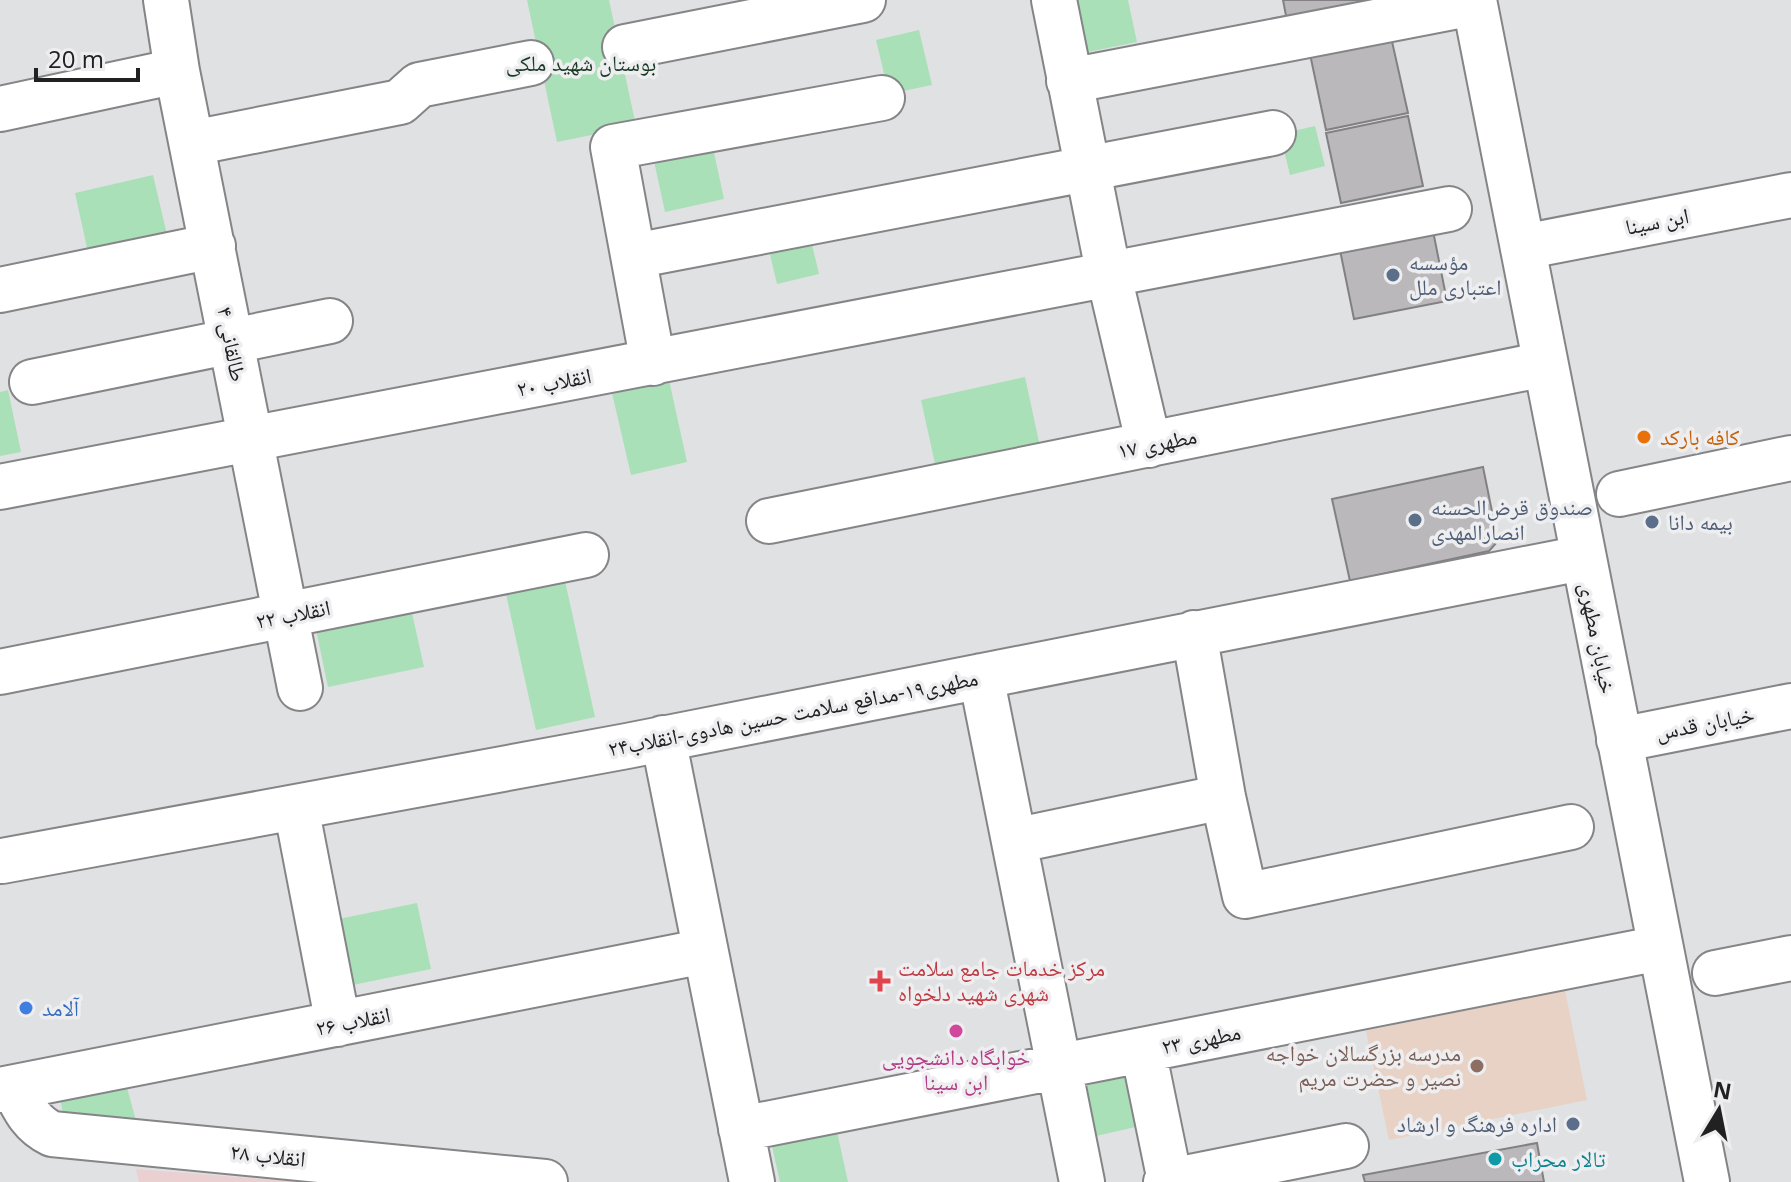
<svg xmlns="http://www.w3.org/2000/svg" width="1791" height="1182" viewBox="0 0 1791 1182" font-family="'Open Sans','Noto Naskh Arabic',sans-serif">
<style>
.commercial{fill:#ead0d1}
.education{fill:#e8d2c6}
.green{fill:#a9e0b8}
.building{fill:#bab8ba;stroke:#828082;stroke-width:2}
.lines{fill:none;stroke-linecap:round;stroke-linejoin:round}
.minor-casing{stroke:#858588;stroke-width:48}
.major-casing{stroke:#858588;stroke-width:48}
.minor{stroke:#fff;stroke-width:44}
.major{stroke:#fff;stroke-width:44}
.service-dot{fill:#5c6f8a;stroke:#eeeef0;stroke-width:3}
.food-dot{fill:#e8710a;stroke:#eeeef0;stroke-width:3}
.health-dot{fill:#e0444e;stroke:#eeeef0;stroke-width:3}
.shop-dot{fill:#3f7fe0;stroke:#eeeef0;stroke-width:3}
.hotel-dot{fill:#d1479c;stroke:#eeeef0;stroke-width:3}
.education-dot{fill:#8d6e63;stroke:#eeeef0;stroke-width:3}
.culture-dot{fill:#0f9aa8;stroke:#eeeef0;stroke-width:3}
.labels{text-anchor:middle;stroke-width:7;stroke-linejoin:round;paint-order:stroke}
.park-label{font-size:22px;fill:#183a24;stroke:#eeeef0}
.street-label{font-size:22px;fill:#212122;stroke:#eeeef0}
.service-label{font-size:22px;fill:#4e5e75;stroke:#eeeef0;text-anchor:start}
.food-label{font-size:22px;fill:#c56008;stroke:#eeeef0;text-anchor:start}
.health-label{font-size:22px;fill:#be3a42;stroke:#eeeef0;text-anchor:start}
.shop-label{font-size:22px;fill:#366cbe;stroke:#eeeef0;text-anchor:start}
.education-label{font-size:22px;fill:#785e54;stroke:#eeeef0;text-anchor:end}
.hotel-label{font-size:22px;fill:#b23c85;stroke:#eeeef0}
.culture-label{font-size:22px;fill:#0d838f;stroke:#eeeef0;text-anchor:start}
</style>
<rect width="100%" height="100%" fill="#e0e1e3"/>
<path class="commercial" d="M 136,1169 L 301,1182 L 139,1182 Z"/>
<path class="education" d="M 1565,990 L 1587,1100 L 1389,1140 L 1366,1031 Z"/>
<path class="green" d="M 527,0 L 609,0 L 636,126 L 557,142 Z
M 1077,0 L 1128,0 L 1137,42 L 1088,52 Z
M 919,30 L 932,85 L 889,94 L 876,40 Z
M 1315,126 L 1325,166 L 1290,175 L 1280,134 Z
M 713,148 L 724,199 L 665,212 L 654,161 Z
M 153,175 L 168,239 L 89,257 L 75,193 Z
M 810,236 L 819,274 L 777,284 L 768,246 Z
M 1025,377 L 1041,451 L 937,473 L 921,400 Z
M 669,380 L 687,462 L 631,475 L 612,393 Z
M 8,390 L 21,452 L 0,456 L 0,392 Z
M 565,581 L 595,717 L 536,730 L 506,594 Z
M 410,604 L 424,667 L 328,687 L 315,625 Z
M 417,903 L 431,969 L 343,987 L 329,921 Z
M 1129,1076 L 1140,1126 L 1087,1138 L 1075,1088 Z
M 125,1080 L 139,1132 L 64,1119 L 59,1093 Z
M 836,1127 L 848,1182 L 780,1182 L 771,1142 Z"/>
<path class="building" d="M 1283,0 L 1397,0 L 1288,26 Z
M 1391,37 L 1408,113 L 1326,130 L 1310,54 Z
M 1408,116 L 1423,186 L 1341,203 L 1326,133 Z
M 1433,231 L 1447,301 L 1354,319 L 1340,250 Z
M 1483,467 L 1498,541 L 1489,551 L 1350,581 L 1332,499 Z
M 1537,1143 L 1544,1182 L 1365,1182 L 1363,1175 Z"/>
<g class="lines">
<defs>
<path id="minor" d="M 166,0 L 177,71 L 300,688
M 1054,0 L 1109,276 L 1149,445
M 625,47 L 863,0
M 1069,81 L 1474,3
M 0,109 L 177,71
M 192,143 L 400,102 L 419,85 L 531,63
M 1523,247 L 1791,195
M 634,256 L 1273,133
M 0,290 L 213,246
M 653,363 L 613,147 L 882,98
M 32,382 L 330,321
M 0,487 L 1449,209
M 1619,494 L 1791,458
M 769,521 L 1545,364
M 1194,633 L 1223,797 L 1245,896 L 1571,827
M 0,672 L 586,555
M 981,676 L 1082,1182
M 663,738 L 752,1182
M 1619,740 L 1791,706
M 296,807 L 338,1024
M 1014,841 L 1223,797
M 2,861 L 627,746 L 1582,558
M 1715,973 L 1791,958
M 1143,1050 L 1170,1181 L 1166,1182
M 14,1088 C 24,1108 31,1124 52,1134 L 545,1182
M 0,1090 L 705,951
M 741,1129 L 1660,948
M 1170,1181 L 1346,1146"/>
<path id="major" d="M 1474,0 L 1707,1182"/>
</defs>
<use href="#minor" class="minor-casing"/>
<use href="#major" class="major-casing"/>
<use href="#minor" class="minor"/>
<use href="#major" class="major"/>
</g>
<g class="service-dot">
<circle cx="1393" cy="275" r="8"/>
<circle cx="1415" cy="520" r="8"/>
<circle cx="1652" cy="522" r="8"/>
<circle cx="1573" cy="1124" r="8"/>
</g>
<circle class="food-dot" cx="1644" cy="437" r="8"/>
<path class="health-dot" d="M876 969h8v8h8v8h-8v8h-8v-8h-8v-8h8z"/>
<circle class="shop-dot" cx="26" cy="1008" r="8"/>
<circle class="hotel-dot" cx="956" cy="1031" r="8"/>
<circle class="education-dot" cx="1477" cy="1066" r="8"/>
<circle class="culture-dot" cx="1495" cy="1159" r="8"/>
<g class="labels">
<g class="park-label">
<text x="581" y="71">بوستان شهید ملکی</text>
</g>
<g class="street-label">
<text transform="translate(1657 221) rotate(-11)" y="8">ابن سینا</text>
<text transform="translate(232 344) rotate(79)" y="8">طالقانی ۴</text>
<text transform="translate(554 382) rotate(-11)" y="8">انقلاب ۲۰</text>
<text transform="translate(1157 443) rotate(-11)" y="8">مطهری ۱۷</text>
<text transform="translate(293 614) rotate(-11)" y="8">انقلاب ۲۲</text>
<text transform="translate(1598 638) rotate(79)" y="8">خیابان مطهری</text>
<text transform="translate(793 713) rotate(-11)" y="8">مطهری۱۹-مدافع سلامت حسین هادوی-انقلاب۲۴</text>
<text transform="translate(1705 723) rotate(-11)" y="8">خیابان قدس</text>
<text transform="translate(353 1021) rotate(-11)" y="8">انقلاب ۲۶</text>
<text transform="translate(1201 1039) rotate(-11)" y="8">مطهری ۲۳</text>
<text transform="translate(268 1155) rotate(6)" y="8">انقلاب ۲۸</text>
</g>
<g class="service-label">
<text x="1409" y="270">مؤسسه<tspan x="1409" dy="25">اعتباری ملل</tspan></text>
<text x="1431" y="515">صندوق قرض‌الحسنه<tspan x="1431" dy="25">انصارالمهدی</tspan></text>
<text x="1668" y="530">بیمه دانا</text>
<text x="1557" y="1132" text-anchor="end">اداره فرهنگ و ارشاد</text>
</g>
<g class="food-label">
<text x="1660" y="445">کافه بارکد</text>
</g>
<g class="health-label">
<text x="898" y="976">مرکز خدمات جامع سلامت<tspan x="898" dy="25">شهری شهید دلخواه</tspan></text>
</g>
<g class="shop-label">
<text x="42" y="1016">آلامد</text>
</g>
<g class="education-label">
<text x="1461" y="1061">مدرسه بزرگسالان خواجه<tspan x="1461" dy="25">نصیر و حضرت مریم</tspan></text>
</g>
<g class="hotel-label">
<text x="956" y="1065">خوابگاه دانشجویی<tspan x="956" dy="25">ابن سینا</tspan></text>
</g>
<g class="culture-label">
<text x="1511" y="1167">تالار محراب</text>
</g>
</g>
<g transform="translate(1719 1110) rotate(10)" stroke="#eeeef0" stroke-width="6" paint-order="stroke">
<path d="M0-6L14 30L0 20L-14 30Z" fill="#212122"/>
<text y="-12" font-size="22" font-weight="bold" text-anchor="middle" fill="#212122">N</text>
</g>
<path d="M36 68v12h102v-12" fill="none" stroke="#212122" stroke-width="4"/>
<text x="48" y="68" font-size="24" fill="#212122" stroke="#eeeef0" stroke-width="6" paint-order="stroke">20 m</text>
</svg>
